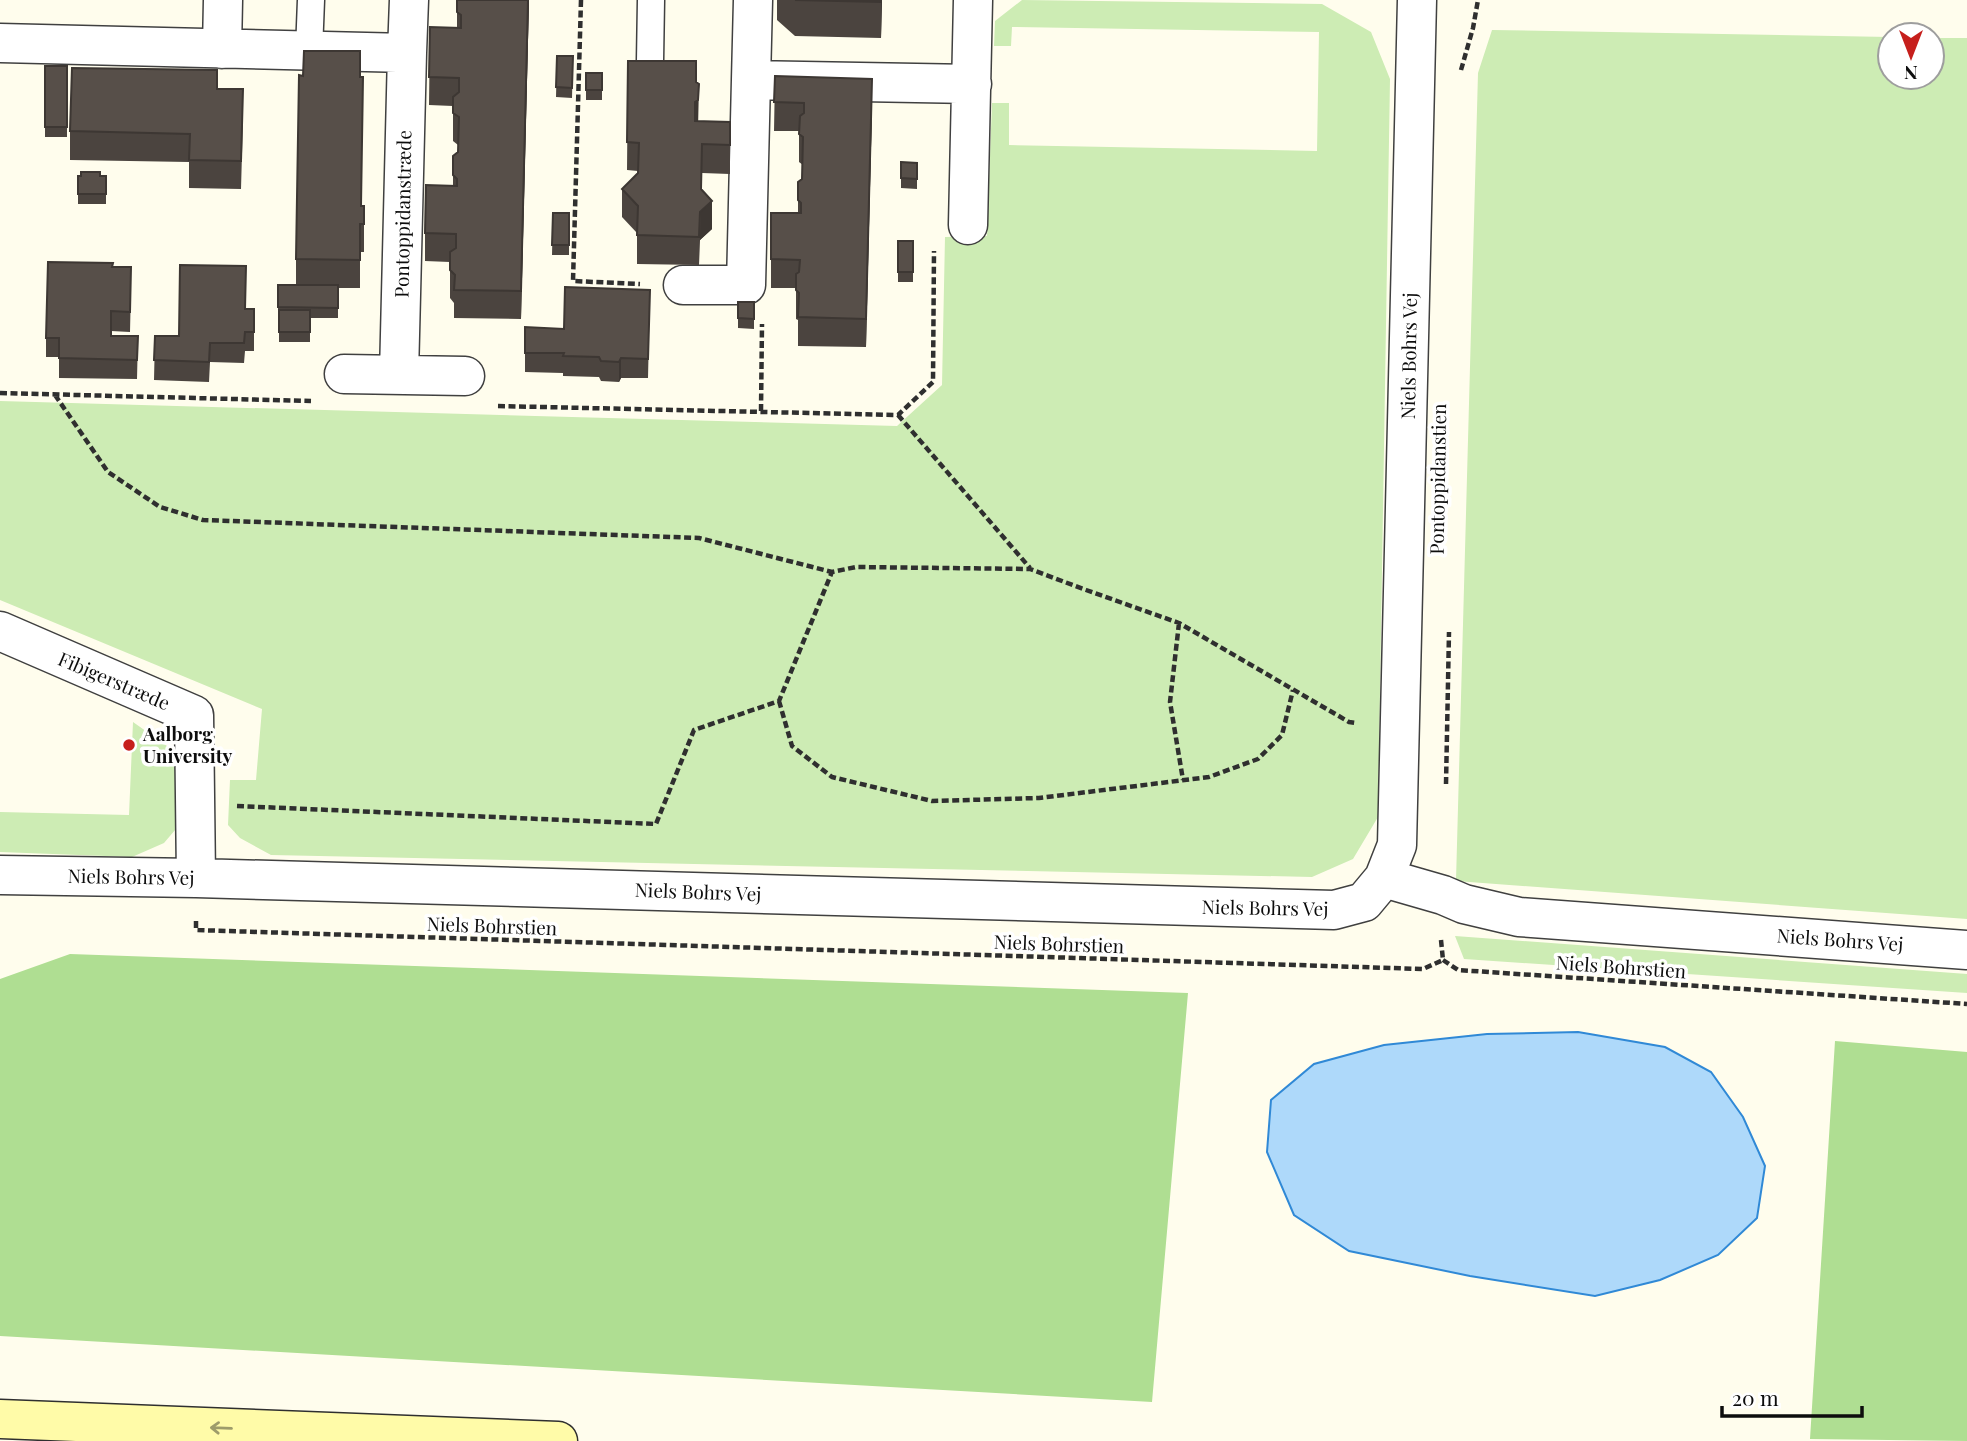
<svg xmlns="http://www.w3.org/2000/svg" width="1967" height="1441" viewBox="0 0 1967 1441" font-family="'Playfair Display',serif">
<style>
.green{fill:#cdecb4}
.forest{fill:#afde92}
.water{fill:#aed9fa;stroke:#3089d6;stroke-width:2}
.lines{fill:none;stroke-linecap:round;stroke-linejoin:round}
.lane-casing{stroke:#404040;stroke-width:29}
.street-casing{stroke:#404040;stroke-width:41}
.secondary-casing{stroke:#2f2f2f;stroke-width:41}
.path{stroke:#2f2f2f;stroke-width:4.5;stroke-dasharray:7 3.5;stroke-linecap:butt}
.lane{stroke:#fff;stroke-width:26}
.street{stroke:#fff;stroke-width:38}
.secondary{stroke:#fffba8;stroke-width:38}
.wall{fill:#4b443f}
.shaded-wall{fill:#3d3733}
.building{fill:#574f49;stroke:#3d3733;stroke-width:2}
.oneway{stroke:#9e9c6a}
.poi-dot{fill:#c61f1c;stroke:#fff;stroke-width:2.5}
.labels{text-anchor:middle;stroke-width:7;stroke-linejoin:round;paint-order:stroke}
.street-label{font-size:19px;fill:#0d0d0d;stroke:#fff}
.poi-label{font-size:19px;font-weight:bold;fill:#0d0d0d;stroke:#fff;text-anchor:start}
</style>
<rect width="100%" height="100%" fill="#fffded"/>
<path class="green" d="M 1022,0 L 1322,4 L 1371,32 L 1390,79 L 1378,817 L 1353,859 L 1312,877 L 271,855 L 240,838 L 228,825 L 230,780 L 256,780 L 262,709 L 0,600 L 0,401 L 897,426 L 942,385 L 945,237 L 987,236 L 992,103 L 1009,103 L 1009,145 L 1317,151 L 1319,32 L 1012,27 L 1011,46 L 994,46 L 995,21 Z
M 1492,30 L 1890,37 L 1890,77 L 1932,77 L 1932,38 L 1967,38 L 1967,919 L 1456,881 L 1478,73 Z
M 133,722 L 167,746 L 182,781 L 181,823 L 164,843 L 132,857 L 0,852 L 0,812 L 129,815 Z
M 1455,936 L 1967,974 L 1967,993 L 1464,959 Z"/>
<path class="forest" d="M 70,954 L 1188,993 L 1152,1402 L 0,1336 L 0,979 Z
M 1835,1041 L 1967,1052 L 1967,1441 L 1810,1439 Z"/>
<path class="water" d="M 1578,1032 L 1665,1047 L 1711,1072 L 1743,1117 L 1765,1166 L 1757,1218 L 1718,1255 L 1660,1280 L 1595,1296 L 1470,1276 L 1349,1251 L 1294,1215 L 1267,1152 L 1271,1100 L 1314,1064 L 1384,1045 L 1487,1034 Z"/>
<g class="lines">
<defs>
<path id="lane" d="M 309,51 L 311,0
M 650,61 L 651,0"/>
<path id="street" d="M 753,0 L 751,80 L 972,84
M 0,43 L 407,53
M 222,49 L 223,0
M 968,225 L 973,0
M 683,285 L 746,285 L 751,80
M 344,374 L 465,376
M 399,375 L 407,53 L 409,0
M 0,631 L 194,715 L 196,878
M 0,875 L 196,878 L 1334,910 L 1364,902 L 1384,878 L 1397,845 L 1417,0
M 1384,878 L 1443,895 L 1464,904 L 1519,917 L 1967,950"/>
<path id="secondary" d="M 0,1419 L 558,1441"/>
</defs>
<use href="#lane" class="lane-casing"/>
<use href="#street" class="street-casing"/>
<use href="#secondary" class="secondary-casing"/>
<path class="path" d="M 581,0 L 573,281 L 640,284
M 1461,70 L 1473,28 L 1478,0
M 0,393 L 311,401
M 55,395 L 108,472 L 160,507 L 203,520 L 699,538 L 832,572
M 498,406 L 898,415 L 933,382 L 934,251
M 761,411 L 762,324
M 898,415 L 1030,568
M 1179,623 L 1170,702 L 1183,780
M 779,701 L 792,746 L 832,777 L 932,801 L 1039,798 L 1209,777 L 1258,759 L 1282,735 L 1293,690
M 1446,784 L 1449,632
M 237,806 L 656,824 L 694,730 L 779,701 L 832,572 L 856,567 L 1030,569 L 1086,590 L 1179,623 L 1349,722 L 1356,723
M 196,921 L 196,930 L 1423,969 L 1443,960
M 1441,940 L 1443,960
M 1443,960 L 1458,970 L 1967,1004"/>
<use href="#lane" class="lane"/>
<use href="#street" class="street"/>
<use href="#secondary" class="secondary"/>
</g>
<path class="wall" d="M 457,0 L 529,0 L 521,319 L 454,318 L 454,303 L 450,298 L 450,262 L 425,261 L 425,233 L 453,185 L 453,156 L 458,152 L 458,145 L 453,141 L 453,106 L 429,105 L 430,27 L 457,28 Z
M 777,0 L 882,0 L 881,38 L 795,36 L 777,20 Z
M 557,56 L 573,56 L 572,98 L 556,97 Z
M 628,61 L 696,83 L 698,121 L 730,122 L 730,174 L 702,173 L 701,190 L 712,229 L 700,240 L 699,265 L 637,264 L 637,233 L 622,217 L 622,189 L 638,173 L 638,171 L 627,170 Z
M 45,66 L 67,67 L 67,137 L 45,137 Z
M 586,73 L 602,73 L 602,100 L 586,100 Z
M 303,76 L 360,77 L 361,206 L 364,206 L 364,252 L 360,252 L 360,288 L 338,288 L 338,318 L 310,318 L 310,342 L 279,342 L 279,317 L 278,317 L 278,285 L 296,285 L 296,259 Z
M 775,76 L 872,108 L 866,347 L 798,346 L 798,320 L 796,319 L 796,288 L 771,288 L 771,213 L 798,213 L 798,182 L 802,179 L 803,165 L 799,162 L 799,131 L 774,131 Z
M 217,89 L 243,118 L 241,189 L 189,188 L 189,162 L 70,160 L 70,131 Z
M 901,162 L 917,163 L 917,189 L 901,188 Z
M 78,176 L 106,176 L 106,204 L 78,204 Z
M 553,213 L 569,213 L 569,255 L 552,255 Z
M 898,241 L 913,241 L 913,282 L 898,282 Z
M 113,267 L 131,287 L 130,332 L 111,331 L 111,336 L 138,336 L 137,379 L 59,378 L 59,357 L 46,357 L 46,338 Z
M 650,290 L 648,378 L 621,378 L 619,382 L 601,381 L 599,377 L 563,376 L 563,373 L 525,372 L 525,327 L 564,329 Z
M 738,302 L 754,302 L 754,329 L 738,328 Z
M 246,309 L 254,309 L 254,351 L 245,351 L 244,363 L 210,362 L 209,382 L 154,380 L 155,336 L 179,336 Z"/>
<path class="shaded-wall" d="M 528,0 L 529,0 L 521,319 L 521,291 Z
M 881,0 L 882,0 L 881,38 Z
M 872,79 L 872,108 L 866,347 L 866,319 Z
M 699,84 L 698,129 L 695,149 L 696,102 Z
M 712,201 L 712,229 L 700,240 L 699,265 L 701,211 Z
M 621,358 L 621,378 L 619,382 L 619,362 Z"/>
<path class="building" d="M 457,0 L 528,0 L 521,291 L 454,290 L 455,275 L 450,270 L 450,252 L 456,248 L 456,234 L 425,233 L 426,185 L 457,186 L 457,179 L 453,175 L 453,156 L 458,152 L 459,117 L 453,113 L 453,97 L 459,92 L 459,78 L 429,77 L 430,27 L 461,28 L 461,15 L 457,12 Z
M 795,0 L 881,0 L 881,2 Z
M 304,51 L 360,51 L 360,77 L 363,77 L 361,206 L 364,206 L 364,224 L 360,224 L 360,260 L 296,259 L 299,75 L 303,76 Z
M 557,56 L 573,56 L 572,88 L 556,87 Z
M 628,61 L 696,61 L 696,82 L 699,84 L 698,100 L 695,102 L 695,121 L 730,122 L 730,145 L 702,144 L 701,189 L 712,201 L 700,212 L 699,237 L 637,235 L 638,206 L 622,189 L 638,173 L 639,143 L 627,142 Z
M 45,66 L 67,66 L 67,127 L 45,127 Z
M 72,68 L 217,70 L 217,89 L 243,89 L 241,161 L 189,160 L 190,134 L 70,131 Z
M 586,73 L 602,73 L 602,90 L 586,90 Z
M 775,76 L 872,79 L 866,319 L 798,317 L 799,293 L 796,290 L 796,274 L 799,272 L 800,260 L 771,259 L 771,213 L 801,213 L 801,203 L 798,200 L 798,182 L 802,179 L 803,137 L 799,134 L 800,116 L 804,113 L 804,103 L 774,102 Z
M 901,162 L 917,163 L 917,179 L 901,178 Z
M 81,172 L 100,172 L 100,176 L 106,176 L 106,194 L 78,194 L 78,176 L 81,176 Z
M 553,213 L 569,213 L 569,245 L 552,245 Z
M 898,241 L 913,241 L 913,272 L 898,272 Z
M 48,262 L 113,263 L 112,267 L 131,267 L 130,312 L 111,311 L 111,336 L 138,336 L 137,360 L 59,358 L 59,338 L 46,338 Z
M 180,265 L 246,266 L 245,309 L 254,309 L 254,332 L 245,332 L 244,343 L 210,343 L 209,362 L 154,360 L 155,336 L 179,336 Z
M 278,285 L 338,285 L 338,308 L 278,307 Z
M 565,287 L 650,290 L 648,359 L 621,358 L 619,362 L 601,361 L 599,357 L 563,356 L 564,353 L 525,353 L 525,327 L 564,329 Z
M 738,302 L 754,302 L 754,319 L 738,318 Z
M 279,310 L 310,310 L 310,332 L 279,332 Z"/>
<defs><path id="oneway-shaft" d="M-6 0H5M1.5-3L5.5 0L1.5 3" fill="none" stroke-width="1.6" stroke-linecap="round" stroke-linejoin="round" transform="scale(1.75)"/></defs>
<use class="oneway" href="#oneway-shaft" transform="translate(221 1428) rotate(-178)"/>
<circle class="poi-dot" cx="129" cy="745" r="7"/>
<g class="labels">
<g class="street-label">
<text transform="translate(403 214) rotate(-89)" y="7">Pontoppidanstræde</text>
<text transform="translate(1409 356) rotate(-89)" y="7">Niels Bohrs Vej</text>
<text transform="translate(1438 479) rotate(-89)" y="7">Pontoppidanstien</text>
<text transform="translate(114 681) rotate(23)" y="7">Fibigerstræde</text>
<text transform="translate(131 877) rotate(1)" y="7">Niels Bohrs Vej</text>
<text transform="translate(698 892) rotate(2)" y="7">Niels Bohrs Vej</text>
<text transform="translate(1265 908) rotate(1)" y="7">Niels Bohrs Vej</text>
<text transform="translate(492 926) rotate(2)" y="7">Niels Bohrstien</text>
<text transform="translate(1840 940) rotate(4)" y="7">Niels Bohrs Vej</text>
<text transform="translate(1059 944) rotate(2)" y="7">Niels Bohrstien</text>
<text transform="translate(1621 967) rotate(4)" y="7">Niels Bohrstien</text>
</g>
<g class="poi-label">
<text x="143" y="741">Aalborg<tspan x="143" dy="22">University</tspan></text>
</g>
</g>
<g transform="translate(1911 56) rotate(180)"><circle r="33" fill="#ffffff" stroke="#9e9e9e" stroke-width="2"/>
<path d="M0-5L12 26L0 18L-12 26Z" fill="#c61f1c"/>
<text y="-10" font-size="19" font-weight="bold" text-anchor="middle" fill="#0d0d0d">N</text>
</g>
<path d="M1722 1406v10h140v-10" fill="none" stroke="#0d0d0d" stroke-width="3.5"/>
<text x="1732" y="1406" font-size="21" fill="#0d0d0d" stroke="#ffffff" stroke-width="5" paint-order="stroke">20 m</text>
</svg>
